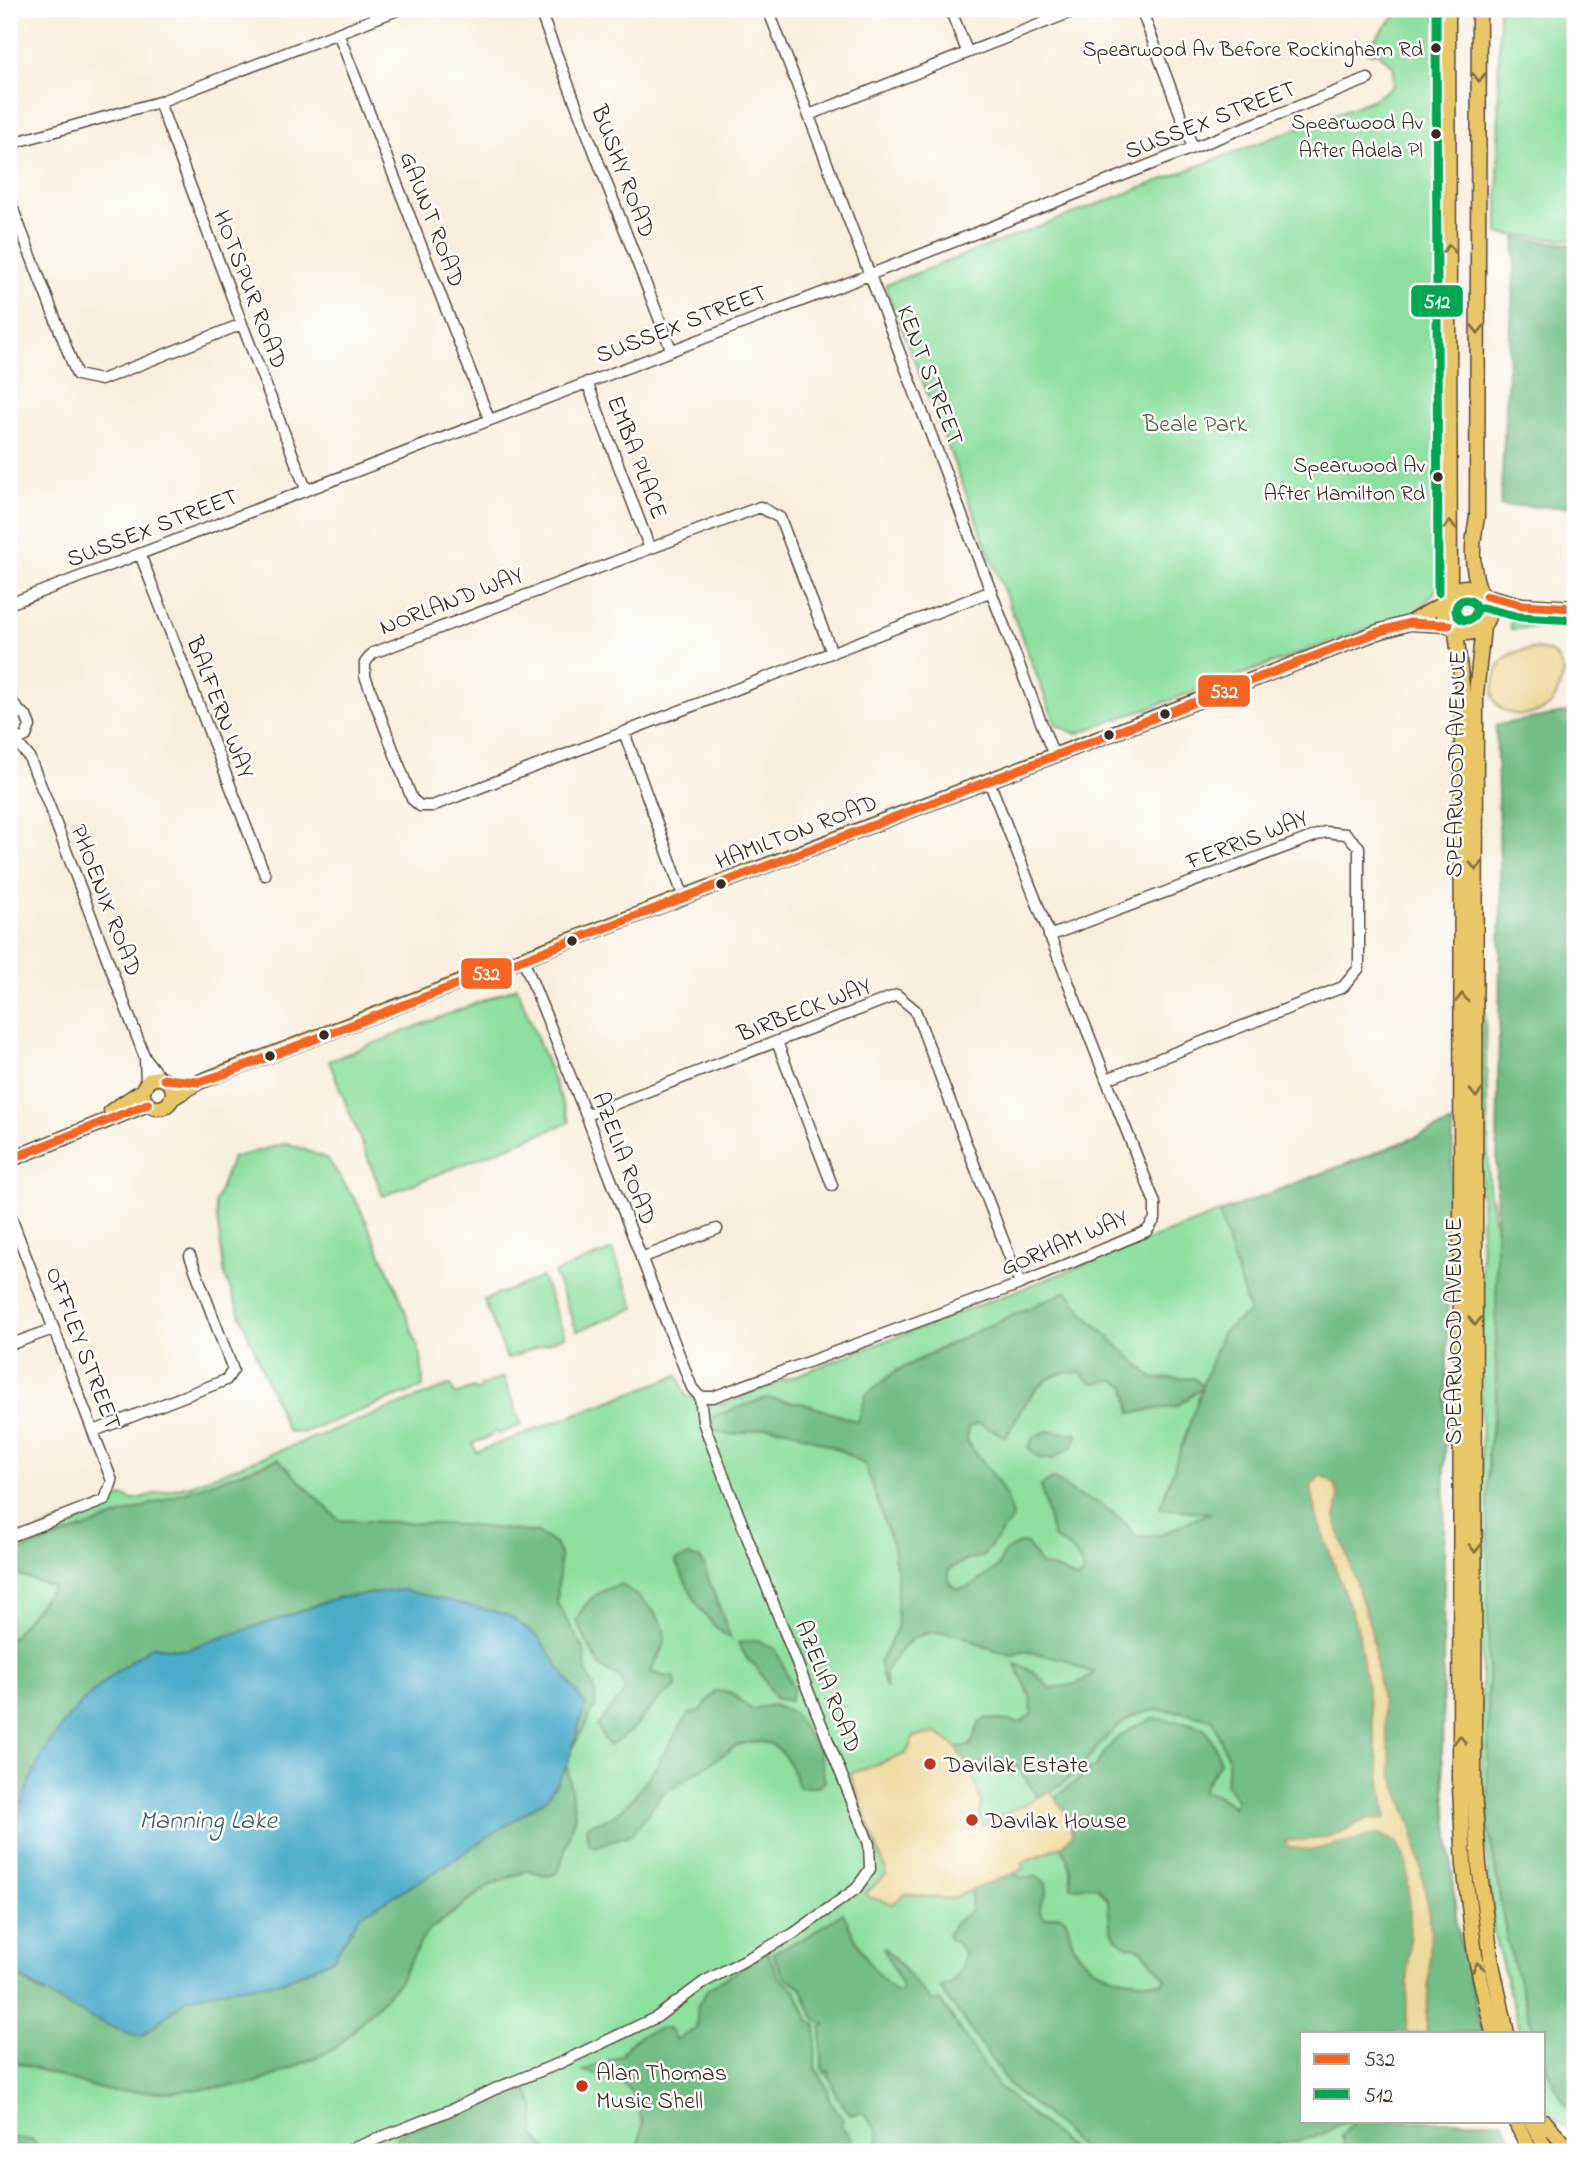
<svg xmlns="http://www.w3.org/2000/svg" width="1584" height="2161" viewBox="0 0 1584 2161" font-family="'Indie Flower',sans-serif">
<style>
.green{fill:#8ddfa0;stroke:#64845f;stroke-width:2}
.forest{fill:#72be86;stroke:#567452;stroke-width:2;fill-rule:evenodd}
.sand{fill:#eeda9e;stroke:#94825e;stroke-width:2}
.water{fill:#49abc8;stroke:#426a73;stroke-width:2}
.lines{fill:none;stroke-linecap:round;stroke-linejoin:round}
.minor-casing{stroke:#57473b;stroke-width:13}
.major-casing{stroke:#57473b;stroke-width:17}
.minor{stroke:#fff;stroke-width:10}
.major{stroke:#e9c769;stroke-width:14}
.bus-1-casing{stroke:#fff;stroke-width:14}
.bus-2-casing{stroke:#fff;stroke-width:14}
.bus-1{stroke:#f26522;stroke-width:9}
.bus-2{stroke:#00a651;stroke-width:9}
.oneway{stroke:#897140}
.bus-dot{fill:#3b2a1e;stroke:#fff;stroke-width:2.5}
.poi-dot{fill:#c8321e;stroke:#fff;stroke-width:2.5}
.labels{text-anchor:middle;stroke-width:5;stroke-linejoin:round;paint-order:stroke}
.bus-label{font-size:22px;fill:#3b2a1e;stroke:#fff;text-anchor:end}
.street-label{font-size:24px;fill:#3b2a1e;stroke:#fff}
.park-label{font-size:24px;fill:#546045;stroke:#fff}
.poi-label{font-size:24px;fill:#3b2a1e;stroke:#fff;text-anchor:start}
.water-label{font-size:26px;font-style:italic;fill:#415e62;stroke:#fff}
.line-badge{stroke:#fff;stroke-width:2.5}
.badge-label{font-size:19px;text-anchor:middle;font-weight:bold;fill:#fff}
</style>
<rect width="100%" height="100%" fill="#fff"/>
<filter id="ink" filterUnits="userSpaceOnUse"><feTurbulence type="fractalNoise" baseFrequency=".0143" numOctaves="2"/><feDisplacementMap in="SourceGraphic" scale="14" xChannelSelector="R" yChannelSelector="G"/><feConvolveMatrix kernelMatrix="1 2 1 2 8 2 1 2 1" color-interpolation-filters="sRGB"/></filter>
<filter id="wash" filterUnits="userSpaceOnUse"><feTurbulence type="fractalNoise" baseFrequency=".00686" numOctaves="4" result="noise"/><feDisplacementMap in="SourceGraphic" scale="28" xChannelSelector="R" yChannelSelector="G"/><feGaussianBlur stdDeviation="1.57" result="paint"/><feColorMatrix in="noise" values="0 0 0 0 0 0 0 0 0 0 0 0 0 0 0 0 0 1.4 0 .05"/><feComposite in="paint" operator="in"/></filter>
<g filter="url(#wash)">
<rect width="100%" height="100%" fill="#f8eedd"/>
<path class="green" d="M 1401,9 L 1437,9 L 1436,548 L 1439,587 L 1418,611 L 1076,734 L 1056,725 L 885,285 L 1372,100 L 1393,86 L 1394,67 L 1378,52 L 1369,54 L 1365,50 Z
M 1501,9 L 1575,9 L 1575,240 L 1498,234 L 1499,10 Z
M 1510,619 L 1575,621 L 1575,632 L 1557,626 L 1511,629 Z
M 1481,932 L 1483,937 L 1489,1187 L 1496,1231 L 1496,1406 L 1488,1450 L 1488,1825 L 1507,1940 L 1534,2033 L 1521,2033 L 1494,1935 L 1482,1804 Z
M 517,987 L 570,1122 L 383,1196 L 329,1061 Z
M 1453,1123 L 1445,1275 L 1442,1756 L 1457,1927 L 1482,2033 L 1302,2033 L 1302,2121 L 1503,2121 L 1518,2152 L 9,2152 L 9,1543 L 123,1496 L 132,1500 L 190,1485 L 451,1385 L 455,1395 L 474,1388 L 476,1391 L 480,1389 L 480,1386 L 503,1377 L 522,1425 L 498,1434 L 496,1431 L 492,1433 L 492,1436 L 473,1443 L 476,1452 L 678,1375 L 686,1396 L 722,1404 Z
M 287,1143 L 328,1159 L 359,1206 L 399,1294 L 421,1356 L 423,1387 L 302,1433 L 287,1431 L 225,1276 L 215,1203 L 232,1158 Z
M 612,1250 L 635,1308 L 577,1331 L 554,1273 Z
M 542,1277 L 565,1336 L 507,1359 L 484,1300 Z
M 1544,2062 L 1563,2101 L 1575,2115 L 1575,2134 C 1539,2110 1544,2103 1544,2062 Z"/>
<path class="forest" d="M 1516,238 L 1575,245 L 1575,507 L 1500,506 Z
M 1575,711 L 1575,2115 L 1563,2101 L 1544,2062 L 1544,2033 L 1534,2033 L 1507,1940 L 1488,1825 L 1488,1450 L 1496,1405 L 1496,1231 L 1501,897 L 1496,725 Z
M 1453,1123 L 1445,1442 L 1442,1756 L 1457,1927 L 1482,2033 L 1302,2033 L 1302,2121 L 1345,2121 C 1335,2128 1326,2133 1314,2137 C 1298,2142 1276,2140 1265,2152 L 1085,2152 L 1044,2113 L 1012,2088 L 940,1988 C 959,1982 963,1969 964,1951 L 958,1944 L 949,1939 L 947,1935 L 956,1922 L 972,1910 L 971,1896 L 974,1882 L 1011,1867 L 1014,1874 L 1022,1878 L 1037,1876 L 1046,1883 L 1047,1892 C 1042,1901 1035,1910 1045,1918 L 1059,1915 L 1065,1918 C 1069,1927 1070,1937 1074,1945 C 1090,1979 1131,1981 1163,1983 L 1166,1979 L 1141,1949 L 1126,1946 L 1117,1939 L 1110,1927 L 1108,1900 L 1097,1886 L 1071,1887 L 1071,1869 L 1062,1846 L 1072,1835 L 1069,1817 L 1055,1798 L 1095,1766 L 1114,1741 L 1132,1728 L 1154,1719 L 1184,1722 L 1204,1728 L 1214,1744 L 1220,1762 C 1215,1773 1205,1780 1202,1792 L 1215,1794 L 1234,1807 L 1236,1799 L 1226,1784 L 1228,1758 L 1212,1719 C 1194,1715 1177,1709 1158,1710 C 1108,1714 1097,1759 1062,1784 C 1055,1789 1046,1793 1038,1797 L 1015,1763 L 993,1760 L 943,1772 L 850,1774 L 906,1754 L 914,1737 L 937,1733 L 956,1747 L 970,1746 L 980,1722 L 987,1718 L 1020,1723 L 1032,1714 L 1030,1696 L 1015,1664 L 1032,1670 L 1050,1688 C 1065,1687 1083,1683 1095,1673 L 1080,1668 L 1064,1659 L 1023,1651 L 1013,1656 L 981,1645 L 962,1635 L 932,1632 L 913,1638 L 899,1652 L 885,1672 L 886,1689 L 879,1664 L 897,1628 L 897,1576 L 893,1547 L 865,1465 L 840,1450 L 788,1429 L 767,1427 L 731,1435 L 715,1431 L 712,1422 L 714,1416 L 766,1398 L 805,1404 L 858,1422 L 866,1395 L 896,1371 L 964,1337 L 1067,1291 L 1087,1317 L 1154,1379 L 1194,1378 L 1202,1386 L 1222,1333 L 1249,1312 L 1219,1213 ZM 1062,1373 L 1080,1373 L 1093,1383 L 1114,1380 L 1126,1386 L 1131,1413 L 1177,1406 L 1202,1388 L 1160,1508 L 1209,1513 L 1160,1535 L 1137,1537 L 1124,1522 L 1099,1503 L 1077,1495 L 1054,1478 L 1041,1486 L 1053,1538 C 1070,1548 1080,1554 1084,1574 L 1077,1579 L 1061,1571 L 1041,1565 L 1027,1544 L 1021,1543 L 1005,1551 L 998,1567 L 969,1587 L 957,1589 L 949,1583 L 949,1569 L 962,1562 L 983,1556 L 1012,1520 C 1012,1492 983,1463 967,1442 L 968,1427 L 979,1423 L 1006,1437 C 1020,1412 1033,1381 1062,1373 Z
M 1048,1431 L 1077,1434 L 1073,1446 L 1052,1459 L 1039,1458 L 1028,1447 L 1035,1436 Z
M 278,1459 L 339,1520 L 466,1525 L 538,1533 L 555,1544 L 560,1554 L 557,1603 L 584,1650 L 586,1671 L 595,1690 L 595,1707 L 572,1750 L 585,1705 L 403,1590 L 336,1598 L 279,1619 L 185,1650 L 153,1646 C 109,1675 70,1707 43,1754 C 30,1777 22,1804 12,1829 L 9,1832 L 9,1641 L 53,1587 L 13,1573 L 9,1575 L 9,1555 Z
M 689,1556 L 701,1559 L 731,1639 C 702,1621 690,1591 675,1561 Z
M 621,1584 C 641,1598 671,1619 664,1646 C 661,1655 654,1661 651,1672 L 664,1676 L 674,1677 L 676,1687 L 657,1701 L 632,1730 L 609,1746 L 597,1726 L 625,1691 L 621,1678 L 601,1668 L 576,1621 C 587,1598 596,1592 621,1584 Z
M 758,1640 L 776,1650 L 793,1689 L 790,1701 L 775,1698 L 756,1666 L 748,1660 L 738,1643 Z
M 716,1691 L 730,1692 L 751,1709 L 773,1705 L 793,1713 L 819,1752 L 825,1781 L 817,1787 L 799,1787 C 787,1754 776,1733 738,1745 L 662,1795 L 632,1834 L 594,1847 L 588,1843 L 586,1828 C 594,1819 605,1822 615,1815 C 640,1797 672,1741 688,1714 L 700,1711 Z
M 567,1766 L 575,1815 L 559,1870 L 555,1874 L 548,1876 L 528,1870 L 489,1886 L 426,1933 L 397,1985 L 335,2049 L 255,2084 L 166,2092 L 108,2091 L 69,2080 L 9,2060 L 9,1970 L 44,1994 L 188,1998 L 333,1959 L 359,1916 L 430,1875 L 546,1799 Z
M 843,1913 C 857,1944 870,1969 895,1992 L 901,1991 L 902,1986 L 883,1948 L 885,1948 L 932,2002 L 940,2000 L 997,2085 L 1075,2152 L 868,2152 L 879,2148 L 878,2132 L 862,2112 L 851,2115 L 836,2096 L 831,2079 L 828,2076 L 830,2073 L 827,2071 L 825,2074 L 822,2067 L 821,2026 L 825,2025 L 824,2022 L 820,2022 L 813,2016 L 801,1987 L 783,1975 L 772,1953 L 808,1936 Z
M 767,1952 L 779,1977 L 796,1991 L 808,2019 L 816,2025 L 815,2067 L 828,2089 L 829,2100 L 843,2119 L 841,2125 L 855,2144 L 866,2152 L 636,2152 L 643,2125 L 633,2094 L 619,2079 L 583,2071 L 622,2055 C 630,2038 651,2029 669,2028 L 676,2040 L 696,2029 L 698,2005 L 708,1989 Z
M 524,2081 L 535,2109 L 534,2135 L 549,2152 L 391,2152 L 397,2135 L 444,2118 Z
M 1355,2121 L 1503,2121 L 1516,2152 L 1343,2152 L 1344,2141 L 1341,2137 Z
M 9,2138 L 33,2140 L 40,2152 L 9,2152 Z"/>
<path class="sand" d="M 1532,649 C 1552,649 1557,654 1564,673 C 1561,682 1558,694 1552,703 C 1540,718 1504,720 1495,701 C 1492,696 1493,691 1494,685 C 1497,659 1507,652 1532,649 Z
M 1322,1475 L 1335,1484 L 1339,1498 L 1335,1518 L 1371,1629 L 1393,1777 L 1413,1829 L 1423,1880 L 1431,1929 L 1426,2033 L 1406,2033 L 1410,1915 L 1407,1863 L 1397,1843 L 1379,1834 L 1313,1850 L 1289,1848 L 1285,1841 L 1318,1839 L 1338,1834 L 1368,1818 L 1385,1819 L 1386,1815 L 1358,1630 L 1317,1518 L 1311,1486 Z
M 937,1733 L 956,1747 L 969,1768 L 982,1803 L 979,1816 L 983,1825 L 1050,1791 L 1069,1817 L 1072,1835 L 1062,1846 L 1022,1863 L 1024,1869 L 950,1899 L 905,1894 L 893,1904 L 869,1897 L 866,1893 L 887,1874 L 850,1774 L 906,1754 L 914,1737 Z"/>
<path class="water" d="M 403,1590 L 508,1615 L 539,1638 L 585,1705 L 567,1766 L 546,1799 L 430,1875 L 359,1916 L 333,1959 L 282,1982 L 229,1989 L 188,1998 L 141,2037 C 93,2023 50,1998 9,1970 L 9,1832 L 12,1828 C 22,1804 30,1777 43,1754 C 70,1707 109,1675 153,1646 L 185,1650 L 279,1619 L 336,1598 Z"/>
</g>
<g filter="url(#ink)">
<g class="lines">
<defs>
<path id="minor" d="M 539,9 L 671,349
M 768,9 L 1054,756
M 950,9 L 967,51
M 1141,9 L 1193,148
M 338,33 L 489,419
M 159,102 L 242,324 L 306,489
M 809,115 L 1079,9
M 9,144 L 159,102 L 400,9
M 9,199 L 77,375 L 101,380 L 242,324
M 587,382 L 649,546
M 140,554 L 265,875
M 9,604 L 869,275 L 1368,79
M 832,653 L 780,518 L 760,507 L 373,653 L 365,663 L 365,676 L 412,799 L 420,806 L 432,806 L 992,591
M 9,698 L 20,712
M 9,714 L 22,713 L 26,716 L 30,726 L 26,736 L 16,740 L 11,738
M 624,732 L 684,898
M 14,739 L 29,757 L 50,808 L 145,1058 L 146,1083
M 1049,936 L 1325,832 L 1346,834 L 1359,847 L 1359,968 L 1343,987 L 1107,1079
M 777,1042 L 832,1185
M 145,1058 L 160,1078
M 586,1115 L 897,995 L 915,1010 L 1020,1284
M 9,1212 L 112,1481 L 105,1500 L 9,1537
M 641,1258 L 717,1229
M 9,1345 L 53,1329
M 700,1397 L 713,1397 L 1020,1284 L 1147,1231 L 1155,1219 L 1155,1203 L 989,781
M 94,1431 L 226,1380 L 233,1370 L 190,1256
M 344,2152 L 453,2109 L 495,2089 L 560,2063 L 657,2017 L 704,1982 L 793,1934 L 856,1889 L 870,1869 L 869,1844 L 751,1547 L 703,1422 L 700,1397 L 692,1388 L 586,1115 L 523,959"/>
<path id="major" d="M 1448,9 L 1450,593
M 1479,9 L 1477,517 C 1472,544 1470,565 1480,591
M1443 610a23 23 0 1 1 46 0a23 23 0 1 1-46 0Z
M 1486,596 L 1522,605 L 1575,608
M 1411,623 L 1449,625
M 1483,627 L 1476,694 L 1474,1790 L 1479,1865 L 1491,1959 L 1507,2033
M 1456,631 L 1462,687 L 1460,1788 L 1464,1865 L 1475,1955 L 1493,2033
M143 1093a15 15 0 1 1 30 0a15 15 0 1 1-30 0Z
M 171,1099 L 199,1082 L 1378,632 L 1409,623 L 1444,603
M 111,1111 L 143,1090
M 9,1160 L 148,1104
M 1515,2121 L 1531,2152
M 1531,2121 L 1548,2152
M 1544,2121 L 1565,2144 L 1575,2149"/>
</defs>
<use href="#minor" class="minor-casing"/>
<use href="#major" class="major-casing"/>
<use href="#minor" class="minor"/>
<use href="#major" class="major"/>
<defs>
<path id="bus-1" d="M 1486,596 L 1522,605 L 1575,608
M 164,1079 L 199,1082 L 221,1075 L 1378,632 L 1409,623 L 1449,625
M 9,1160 L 148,1104"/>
<path id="bus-2" d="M 1436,9 L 1438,593
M1456 610a10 10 0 1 1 20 0a10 10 0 1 1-20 0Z
M 1483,608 L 1520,617 L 1574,620"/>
</defs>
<use href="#bus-1" class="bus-1-casing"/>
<use href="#bus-2" class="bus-2-casing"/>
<use href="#bus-1" class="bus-1"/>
<use href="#bus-2" class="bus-2"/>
</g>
<defs><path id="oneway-chevron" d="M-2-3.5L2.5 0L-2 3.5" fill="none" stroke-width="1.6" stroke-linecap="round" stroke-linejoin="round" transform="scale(1.75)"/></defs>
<g class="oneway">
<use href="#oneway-chevron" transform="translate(1479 77) rotate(90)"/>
<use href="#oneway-chevron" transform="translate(1449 249) rotate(-90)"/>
<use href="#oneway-chevron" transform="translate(1478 329) rotate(90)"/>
<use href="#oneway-chevron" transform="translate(1450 525) rotate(-90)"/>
<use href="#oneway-chevron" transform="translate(1476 866) rotate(90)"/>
<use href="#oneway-chevron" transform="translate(1462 998) rotate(-90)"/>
<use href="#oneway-chevron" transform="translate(1476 1093) rotate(90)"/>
<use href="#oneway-chevron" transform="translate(1475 1321) rotate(90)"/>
<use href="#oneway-chevron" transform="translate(1475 1548) rotate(90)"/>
<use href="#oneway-chevron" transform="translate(1460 1740) rotate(-90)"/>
<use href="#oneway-chevron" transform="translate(1478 1967) rotate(-102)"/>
</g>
</g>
<g class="bus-dot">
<circle cx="1436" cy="48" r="6"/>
<circle cx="1436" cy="134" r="6"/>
<circle cx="1438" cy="477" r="6"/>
<circle cx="1165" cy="714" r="6"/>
<circle cx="1109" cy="735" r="6"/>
<circle cx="721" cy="884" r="6"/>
<circle cx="572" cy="941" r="6"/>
<circle cx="324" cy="1035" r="6"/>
<circle cx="270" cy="1056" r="6"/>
</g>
<g class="poi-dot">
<circle cx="930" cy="1764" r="7"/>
<circle cx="972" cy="1820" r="7"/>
<circle cx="582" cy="2086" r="7"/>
</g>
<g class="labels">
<g class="bus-label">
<text x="1423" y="56">Spearwood Av Before Rockingham Rd</text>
<text x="1423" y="129">Spearwood Av<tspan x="1423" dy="28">After Adela Pl</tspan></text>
<text x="1425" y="472">Spearwood Av<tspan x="1425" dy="28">After Hamilton Rd</tspan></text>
</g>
<g class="street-label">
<text transform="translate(1210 119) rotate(-21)" y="8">SUSSEX STREET</text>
<text transform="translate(624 171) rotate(69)" y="8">BUSHY ROAD</text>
<text transform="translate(433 219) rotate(69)" y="8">GAUNT ROAD</text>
<text transform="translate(251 289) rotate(69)" y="8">HOTSPUR ROAD</text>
<text transform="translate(681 323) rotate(-21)" y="8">SUSSEX STREET</text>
<text transform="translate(931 375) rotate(69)" y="8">KENT STREET</text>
<text transform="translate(638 457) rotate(69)" y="8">EMBA PLACE</text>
<text transform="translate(152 527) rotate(-21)" y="8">SUSSEX STREET</text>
<text transform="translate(451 600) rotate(-21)" y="8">NORLAND WAY</text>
<text transform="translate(221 707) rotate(69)" y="8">BALFERN WAY</text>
<text transform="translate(1455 764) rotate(-89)" y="8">SPEARWOOD AVENUE</text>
<text transform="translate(796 831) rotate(-21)" y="8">HAMILTON ROAD</text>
<text transform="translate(1247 839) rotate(-21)" y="8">FERRIS WAY</text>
<text transform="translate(107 900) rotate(69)" y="8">PHOENIX ROAD</text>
<text transform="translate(804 1009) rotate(-21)" y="8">BIRBECK WAY</text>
<text transform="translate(625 1158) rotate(69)" y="8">AZELIA ROAD</text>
<text transform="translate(1064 1242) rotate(-23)" y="8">GORHAM WAY</text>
<text transform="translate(1453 1331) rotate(-90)" y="8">SPEARWOOD AVENUE</text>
<text transform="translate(84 1348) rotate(69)" y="8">OFFLEY STREET</text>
<text transform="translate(829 1686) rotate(68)" y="8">AZELIA ROAD</text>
</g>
<g class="park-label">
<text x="1195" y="431">Beale Park</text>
</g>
<g class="poi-label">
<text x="944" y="1772">Davilak Estate</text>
<text x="986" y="1828">Davilak House</text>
<text x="596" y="2080">Alan Thomas<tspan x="596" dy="28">Music Shell</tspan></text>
</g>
<g class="water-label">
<text x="208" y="1828">Manning Lake</text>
</g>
</g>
<g class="line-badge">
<rect x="1410" y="284" width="54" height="34" rx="7" fill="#00a651"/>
<rect x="1197" y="674" width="54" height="34" rx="7" fill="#f26522"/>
<rect x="460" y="957" width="53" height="33" rx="7" fill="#f26522"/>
</g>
<g class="badge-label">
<text x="1437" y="308">512</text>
<text x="1224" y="698">532</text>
<text x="486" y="980">532</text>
</g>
<rect width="1584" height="2161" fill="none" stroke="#fff" stroke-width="35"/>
<rect x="1300" y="2032" width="245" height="91" fill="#ffffff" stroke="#b1aaa5" stroke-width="2"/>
<rect x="1314" y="2054" width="35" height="10" fill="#f26522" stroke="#b1aaa5" stroke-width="2"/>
<text x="1364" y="2066" font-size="21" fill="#3b2a1e">532</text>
<rect x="1314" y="2089" width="35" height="10" fill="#00a651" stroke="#b1aaa5" stroke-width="2"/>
<text x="1364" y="2102" font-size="21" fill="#3b2a1e">512</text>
</svg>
